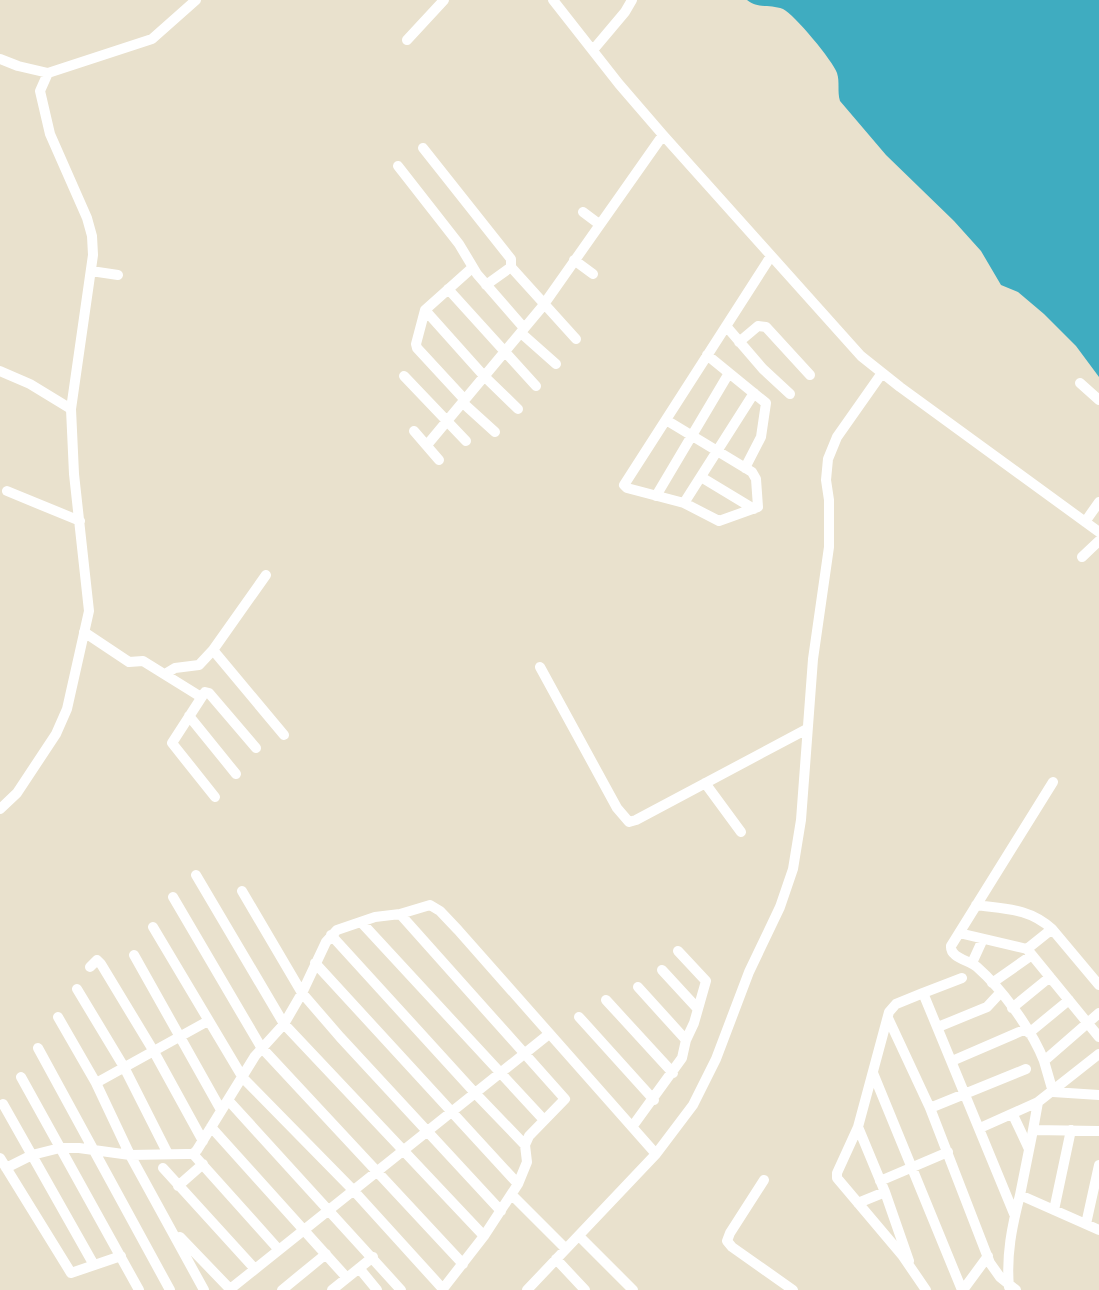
<svg xmlns="http://www.w3.org/2000/svg" width="1099" height="1290" viewBox="0 0 1099 1290" font-family="Helvetica,sans-serif">
<style>
.water{fill:#3facc0}
.lines{fill:none;stroke-linecap:round;stroke-linejoin:round}
.minor{stroke:#fff;stroke-width:10}
</style>
<rect width="100%" height="100%" fill="#e9e1cd"/>
<path class="water" d="M 747,0 L 1099,0 L 1099,377 L 1076,346 L 1044,314 L 1018,292 L 1001,285 L 981,251 L 954,221 L 886,155 L 840,101 C 837,91 840,82 837,73 C 833,61 794,14 783,9 C 770,4 758,9 747,0 Z"/>
<g class="lines">
<path class="minor" d="M 553,0 L 619,84 L 663,135 L 861,356 L 900,387 L 1099,532
M 407,40 L 444,0
M 593,50 L 625,12 L 632,0
M 0,59 L 18,66 L 48,73
M 423,148 L 511,259 L 511,267 L 576,339
M 398,166 L 459,244 L 477,274 L 524,328
M 583,212 L 599,224
M 574,260 L 593,274
M 91,271 L 118,275
M 486,285 L 511,267
M 448,289 L 536,386
M 425,310 L 484,376 L 518,409
M 726,326 L 763,369 L 790,394
M 521,333 L 556,364
M 739,342 L 758,326 L 766,327 L 810,375
M 707,355 L 766,403 L 761,437 L 745,468
M 0,371 L 30,384 L 71,409
M 404,376 L 466,441
M 1080,383 L 1099,400
M 465,400 L 417,348 L 416,344 L 425,310 L 472,268
M 463,403 L 495,432
M 666,420 L 752,472 L 756,479 L 758,507 L 719,521 L 684,503 L 627,488 L 624,485 L 771,256
M 414,431 L 439,460
M 427,445 L 542,307 L 663,135
M 701,477 L 754,509
M 7,491 L 80,521
M 656,496 L 729,373
M 684,503 L 754,393
M 1085,522 L 1099,502
M 1082,557 L 1099,541
M 84,632 L 129,662 L 143,661 L 201,697
M 213,650 L 284,735
M 540,667 L 617,808 L 629,822 L 636,820 L 807,729
M 165,674 L 175,668 L 199,665 L 213,650 L 266,575
M 189,716 L 236,774
M 1053,782 L 951,946 C 950,958 969,960 977,967 C 1002,989 1032,1030 1044,1061 C 1047,1071 1050,1082 1053,1092 L 1099,1095
M 705,783 L 741,832
M 215,797 L 172,743 L 205,692 L 209,693 L 256,748
M 0,809 L 17,793 L 56,734 L 67,709 L 89,611 L 74,474 L 71,409 L 93,255 L 92,236 L 87,218 L 50,134 L 40,91 L 48,73 L 152,39 L 196,0
M 196,875 L 284,1024 L 484,1236
M 173,897 L 261,1047 L 463,1264
M 976,905 C 1005,909 1029,908 1052,929
M 400,914 L 565,1099 L 529,1136 L 525,1145 L 527,1162 L 518,1184
M 361,922 L 544,1120
M 153,927 L 243,1078 L 354,1191 L 443,1289
M 959,933 L 1027,949 L 1099,1037
M 331,935 L 475,1093 L 525,1145
M 1027,949 L 1052,929 L 1099,985
M 134,955 L 221,1110
M 315,963 L 518,1184 L 484,1236 L 442,1290
M 972,963 L 983,939
M 90,967 L 97,960 L 101,964 L 153,1050 L 203,1141
M 662,970 L 697,1008
M 992,983 L 1032,955
M 638,987 L 686,1040
M 77,989 L 124,1067 L 168,1154
M 923,993 L 962,978
M 606,1000 L 673,1073
M 1012,1008 L 1050,977
M 58,1017 L 96,1083 L 130,1155 L 204,1290
M 579,1017 L 654,1100
M 888,1018 L 930,1108 L 990,1263 L 1000,1277 L 1016,1290
M 938,1027 L 987,1007 L 1000,993
M 1029,1033 L 1069,1000
M 38,1048 L 170,1290
M 952,1061 L 1026,1029
M 1044,1061 L 1099,1013
M 873,1073 L 962,1290
M 21,1077 L 139,1290
M 96,1083 L 208,1021
M 228,1100 L 401,1290
M 3,1104 L 94,1265
M 930,1108 L 1026,1069
M 1013,1115 L 1029,1149
M 211,1127 L 347,1278
M 632,1127 L 682,1058 L 686,1040 L 694,1023 L 706,981 L 678,951
M 858,1127 L 885,1192 L 909,1261
M 980,1128 L 1038,1102 L 1099,1054
M 1033,1130 L 1038,1102
M 193,1154 L 279,1250
M 0,1158 L 71,1273 L 121,1256
M 6,1168 L 32,1155 L 60,1148 L 79,1148 L 130,1155 L 187,1154 L 193,1154 L 197,1150 L 255,1056 L 284,1024 L 302,993 L 242,891
M 163,1168 L 255,1269
M 764,1180 L 730,1233 L 727,1241 L 732,1247 L 793,1290
M 880,1181 L 948,1152
M 178,1186 L 203,1164
M 512,1195 L 566,1249
M 1020,1195 L 1033,1130 L 1099,1131
M 858,1203 L 885,1192
M 1054,1210 L 1071,1130
M 501,1211 L 340,1037 L 302,993 L 326,942 L 337,930 L 375,917 L 400,914 L 430,905 L 440,911 L 458,930 L 656,1154
M 1086,1224 L 1099,1165
M 579,1236 L 633,1290
M 180,1237 L 230,1289
M 556,1259 L 585,1290
M 359,1268 L 377,1290
M 1009,1287 C 1006,1255 1012,1226 1020,1195 L 1099,1230
M 229,1290 L 549,1034
M 282,1290 L 326,1254
M 332,1290 L 373,1257
M 527,1290 L 656,1154 L 693,1105 L 716,1059 L 749,972 L 780,907 L 793,869 L 801,820 L 813,659 L 829,547 L 829,500 L 826,480 L 828,459 L 837,437 L 882,373
M 926,1290 L 902,1255 L 837,1178 L 837,1173 L 858,1127 L 889,1012 L 896,1004 L 923,993 L 1015,1216
M 963,1290 L 988,1256"/>
</g>
</svg>
